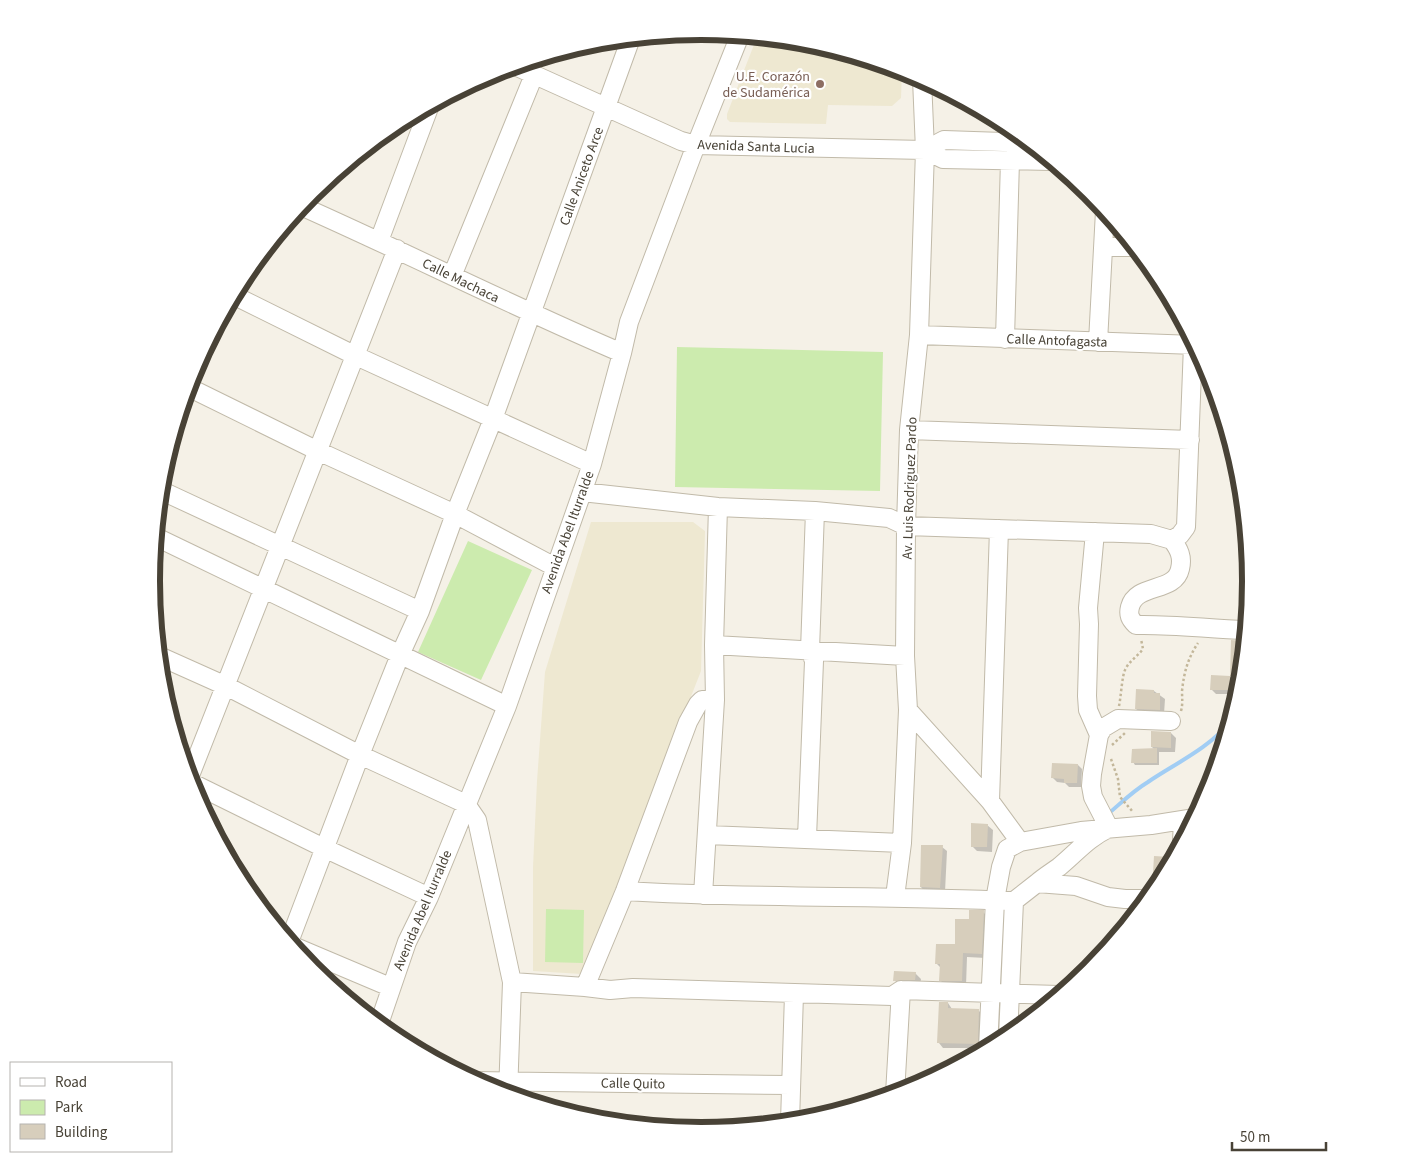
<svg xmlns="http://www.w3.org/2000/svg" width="1402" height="1162" viewBox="0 0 1402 1162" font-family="'Source Sans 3',sans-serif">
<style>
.education{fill:#eee8d1}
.green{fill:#ccebae}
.shadow{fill:#0003}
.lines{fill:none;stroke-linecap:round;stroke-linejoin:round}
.stream{stroke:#a1cdf4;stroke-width:4}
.building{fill:#d7cebc}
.minor-casing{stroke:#c1baa9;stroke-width:20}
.path{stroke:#c3b79a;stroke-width:2.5;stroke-dasharray:2.5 2.5;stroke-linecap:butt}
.minor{stroke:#fff;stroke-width:18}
.education-dot{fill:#8d6e63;stroke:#fff;stroke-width:2}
.labels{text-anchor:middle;stroke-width:4.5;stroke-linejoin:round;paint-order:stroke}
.education-label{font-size:14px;fill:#785e54;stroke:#fff;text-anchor:end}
.street-label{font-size:14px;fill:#484236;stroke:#fff}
.rim{fill:none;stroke:#484236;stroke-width:6}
</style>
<rect width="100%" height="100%" fill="#f5f1e7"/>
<path class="education" d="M 757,37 L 809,42 L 902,70 L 901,98 L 892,106 L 828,105 L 826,124 L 730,122 L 727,119 L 727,114 Z
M 591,522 L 693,522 L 705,531 L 701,671 L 582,974 L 533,971 L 533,867 L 537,781 L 545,672 Z"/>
<path class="green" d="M 677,347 L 883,352 L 880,491 L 675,487 Z
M 468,541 L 532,570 L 481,680 L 418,652 Z
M 546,909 L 584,910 L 583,963 L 545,962 Z"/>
<path class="shadow" d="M 1232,641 L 1245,641 L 1241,680 L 1234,679 L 1234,694 L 1216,694 L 1212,690 L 1212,677 L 1231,677 Z
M 1154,691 L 1165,699 L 1164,714 L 1141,713 L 1136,709 Z
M 1171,733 L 1176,738 L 1175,752 L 1159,752 L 1159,765 L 1135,765 L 1133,762 L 1154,749 L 1152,747 Z
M 1078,765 L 1082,769 L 1081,787 L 1069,787 L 1065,783 L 1057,782 L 1053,778 Z
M 987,825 L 993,830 L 992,852 L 977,851 L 972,846 Z
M 942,847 L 947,851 L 945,892 L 925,892 L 921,887 Z
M 1170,858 L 1172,860 L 1157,888 L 1154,885 Z
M 983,912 L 988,917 L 986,958 L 967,957 L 966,986 L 945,985 L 940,980 L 941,968 L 936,963 L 956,945 L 970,921 Z
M 915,973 L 921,979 L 920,985 L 900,985 L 894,980 Z
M 948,1003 L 952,1009 L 979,1011 L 983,1015 L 982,1048 L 943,1048 L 939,1043 Z
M 938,1066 L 954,1066 L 937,1075 Z"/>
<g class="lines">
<path class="stream" d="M 1108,814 C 1121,803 1133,791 1148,782 C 1176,763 1208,749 1230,722"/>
</g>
<path class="building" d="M 1231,640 L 1245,641 L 1241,676 L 1230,676 L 1230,690 L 1210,690 L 1211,675 L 1230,676 Z
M 1136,689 L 1154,690 L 1154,693 L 1160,693 L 1160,710 L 1135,709 Z
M 1151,731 L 1171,732 L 1171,748 L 1151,747 Z
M 1157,748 L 1157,763 L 1131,763 L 1132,749 Z
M 1052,763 L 1078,764 L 1077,783 L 1064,783 L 1064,779 L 1051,778 Z
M 971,823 L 988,824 L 987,847 L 971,847 Z
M 921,845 L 943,845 L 940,888 L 920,887 Z
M 1154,856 L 1170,857 L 1170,865 L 1154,891 L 1152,890 Z
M 969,910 L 984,910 L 982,954 L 963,953 L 962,981 L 939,981 L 940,964 L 935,964 L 936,944 L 955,944 L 955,919 L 969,919 Z
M 894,971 L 916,972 L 915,980 L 893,981 Z
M 939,1002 L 948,1002 L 948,1008 L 979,1009 L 978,1044 L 937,1043 Z"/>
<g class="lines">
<defs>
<path id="minor" d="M 515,66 L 681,141 L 696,145 L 925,150 L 943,159 L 1051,161
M 925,150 L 944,140 L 1030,143
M 301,206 C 409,254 514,307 622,353
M 379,241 L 430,105
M 1103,247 L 1135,247
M 452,276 L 534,75
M 233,295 L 354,355 L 592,464
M 919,335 L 1195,345
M 1005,339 L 1010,160
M 1098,342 L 1105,211
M 1193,345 L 1186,527 L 1180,535 L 1172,540 C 1179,549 1183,557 1180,569 C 1175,593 1136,583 1130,607 C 1128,615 1130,619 1136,625 C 1173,624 1209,629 1246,630
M 188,387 L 318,451 L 455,514 L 555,567
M 909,430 L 1190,440
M 160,490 L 420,611
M 582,492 L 718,507 L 815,511 L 889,518 L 906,526 L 1151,534 L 1172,540
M 156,537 L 507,706
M 714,645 L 905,656
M 159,656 L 226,686 L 360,755 L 466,804 L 477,820 L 512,982 L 508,1094
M 908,710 L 990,801 L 1020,842 L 1081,831 L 1151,825 L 1195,818
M 1099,735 L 1103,728 L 1118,719 L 1171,721
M 189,778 L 397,249
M 190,782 L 324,848 L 429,897
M 990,801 L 999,529
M 707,835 L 902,843
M 807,838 L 814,661 L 810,650 L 815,511
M 1182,842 L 1183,820
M 1037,883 C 1044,877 1052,872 1059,867 C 1076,853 1088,838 1109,828 L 1093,797 L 1091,786 L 1092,774 L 1099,735 L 1088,710 L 1087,696 L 1089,624 L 1088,608 L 1095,532
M 625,891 C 755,899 884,895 1014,901 L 1037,883 L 1076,886 L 1108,897 L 1125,899 L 1148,899
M 703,895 L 715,700 L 714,645 L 718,507
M 895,897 L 902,843 L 908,710 L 905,656 L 906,526 L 909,430 L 919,335 L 925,150 L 922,79
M 289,942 L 360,755 L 400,655 L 420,611 L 455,514 L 493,419 L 631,38
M 293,946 L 390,987
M 512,982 L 585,987 L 610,990 L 633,988 L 892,996 L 901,990 L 1059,995
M 585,987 L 625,891 L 688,722 L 698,704 L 702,700 L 715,700
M 379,1024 L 407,942 L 429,897 L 507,706 L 592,464 L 622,353 L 629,322 L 696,145 L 740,35
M 1008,1037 L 1014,901
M 988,1048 L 995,900 L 1001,867 L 1007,849 L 1020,842
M 475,1081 L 791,1085
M 895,1094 L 901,990
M 790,1122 L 794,994"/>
</defs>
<use href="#minor" class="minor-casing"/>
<path class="path" d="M 1119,706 C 1121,697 1122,676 1125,670 C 1129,661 1137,657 1143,649 L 1141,639
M 1181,711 C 1183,704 1182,698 1182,691 C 1184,672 1188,658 1198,643
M 1112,745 L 1125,733
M 1111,759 L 1118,779 L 1120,797 L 1133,812"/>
<use href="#minor" class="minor"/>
</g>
<circle class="education-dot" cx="820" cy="84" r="5"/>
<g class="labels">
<g class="education-label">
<text x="810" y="81">U.E. Corazón<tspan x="810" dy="16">de Sudamérica</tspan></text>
</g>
<g class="street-label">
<text transform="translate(756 146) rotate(2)" y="5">Avenida Santa Lucia</text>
<text transform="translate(581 176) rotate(-70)" y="5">Calle Aniceto Arce</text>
<text transform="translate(461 280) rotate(26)" y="5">Calle Machaca</text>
<text transform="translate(1057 340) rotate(2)" y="5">Calle Antofagasta</text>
<text transform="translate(909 488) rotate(-88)" y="5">Av. Luis Rodriguez Pardo</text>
<text transform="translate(567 532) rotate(-70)" y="5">Avenida Abel Iturralde</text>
<text transform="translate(422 910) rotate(-67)" y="5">Avenida Abel Iturralde</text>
<text transform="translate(633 1083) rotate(1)" y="5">Calle Quito</text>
</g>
</g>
<path d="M0 0H1402V1162H0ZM160 581a541 541 0 1 1 1082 0a541 541 0 1 1-1082 0Z" fill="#fff" fill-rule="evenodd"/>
<path class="rim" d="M160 581a541 541 0 1 1 1082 0a541 541 0 1 1-1082 0Z"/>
<rect x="10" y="1062" width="162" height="90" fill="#ffffff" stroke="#b6b3af"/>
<rect x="20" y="1078" width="25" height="8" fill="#ffffff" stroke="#b6b3af"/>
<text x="55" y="1087" font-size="15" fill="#484236">Road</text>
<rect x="20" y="1100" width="25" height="15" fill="#ccebae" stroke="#b6b3af"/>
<text x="55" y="1112" font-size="15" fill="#484236">Park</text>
<rect x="20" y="1124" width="25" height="15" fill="#d7cebc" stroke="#b6b3af"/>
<text x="55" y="1137" font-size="15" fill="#484236">Building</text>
<path d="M1232 1142v8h94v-8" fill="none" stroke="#484236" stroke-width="2.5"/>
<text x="1240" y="1142" font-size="15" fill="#484236" stroke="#ffffff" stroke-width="4" paint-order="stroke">50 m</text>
</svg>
